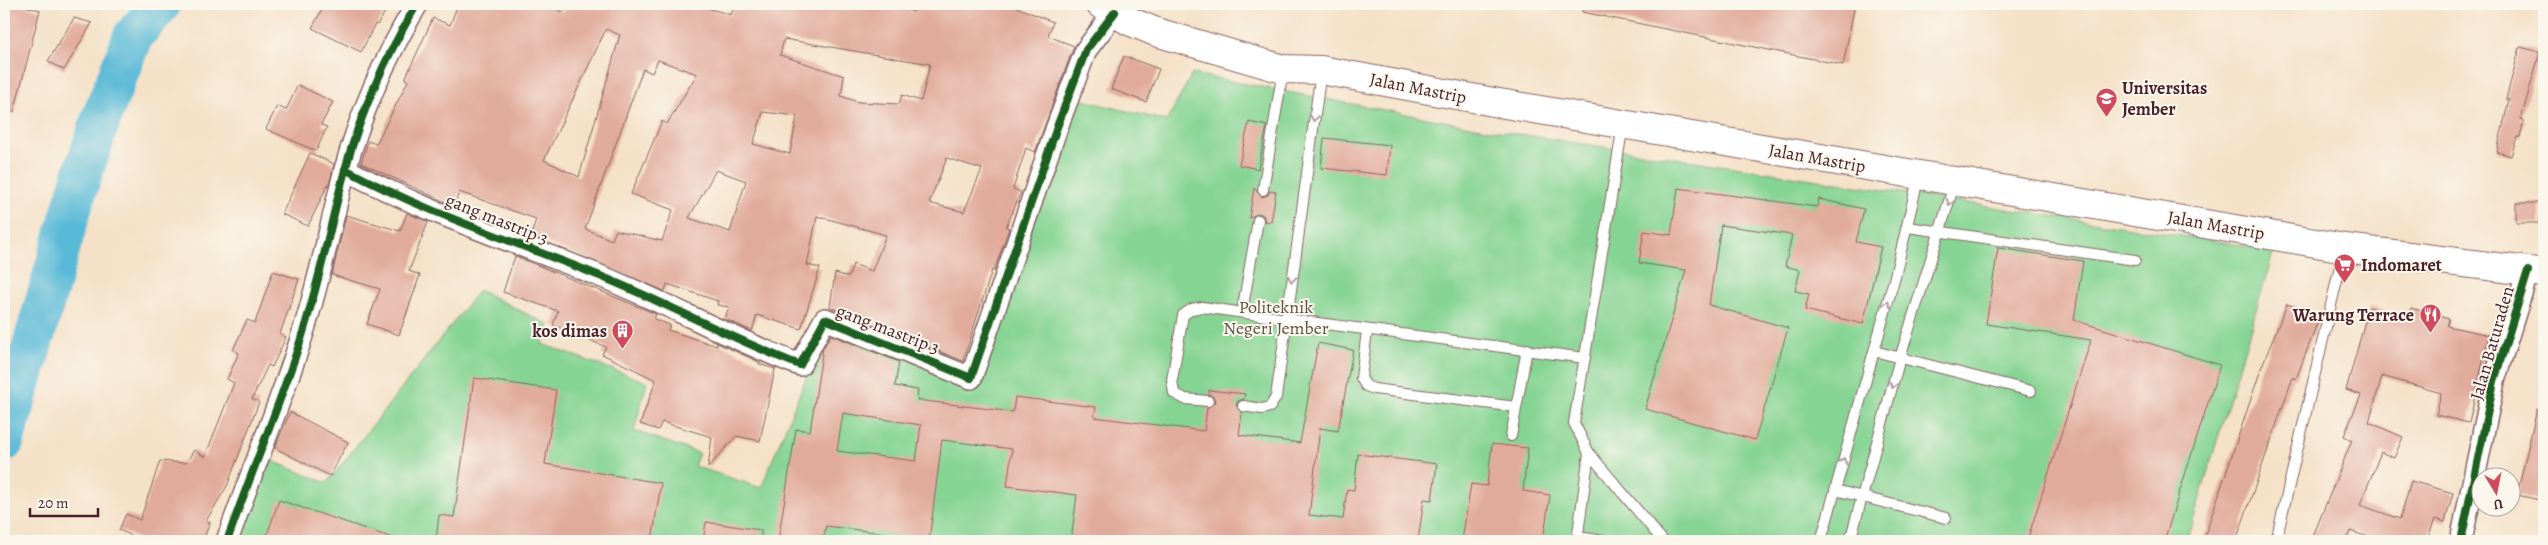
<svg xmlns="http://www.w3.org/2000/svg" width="2548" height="545" viewBox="0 0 2548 545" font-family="Alegreya,serif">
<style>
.green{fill:#85d493;stroke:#687a5f}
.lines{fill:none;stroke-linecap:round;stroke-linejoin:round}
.river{stroke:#58b9d7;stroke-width:40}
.building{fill:#e1ab9b;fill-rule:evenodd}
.lane-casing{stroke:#866362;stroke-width:12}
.street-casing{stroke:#866362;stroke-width:24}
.secondary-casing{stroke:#866362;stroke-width:30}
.lane{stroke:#fff;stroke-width:10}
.street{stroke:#fff;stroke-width:21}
.secondary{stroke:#fff;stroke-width:28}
.cycleway-casing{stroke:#fbf7ec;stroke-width:11}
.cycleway{stroke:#1b5e20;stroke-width:8}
.oneway{stroke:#ae9aa0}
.labels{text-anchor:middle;stroke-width:4;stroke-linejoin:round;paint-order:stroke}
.street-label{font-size:18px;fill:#4a1f2b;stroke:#fbf7ec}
.poi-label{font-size:18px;font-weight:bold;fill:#4a1f2b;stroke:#fbf7ec;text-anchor:start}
.park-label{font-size:18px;fill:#5c554a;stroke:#fbf7ec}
</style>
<rect width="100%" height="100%" fill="#fbf7ec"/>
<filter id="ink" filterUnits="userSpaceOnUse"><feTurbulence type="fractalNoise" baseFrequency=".02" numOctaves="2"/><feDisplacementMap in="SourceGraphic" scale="10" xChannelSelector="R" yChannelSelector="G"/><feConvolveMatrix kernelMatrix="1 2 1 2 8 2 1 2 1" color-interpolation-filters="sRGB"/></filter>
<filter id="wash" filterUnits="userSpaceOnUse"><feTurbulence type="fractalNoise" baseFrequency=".0096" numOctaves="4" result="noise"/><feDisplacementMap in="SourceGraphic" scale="20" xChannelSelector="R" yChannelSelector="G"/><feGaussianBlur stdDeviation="1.12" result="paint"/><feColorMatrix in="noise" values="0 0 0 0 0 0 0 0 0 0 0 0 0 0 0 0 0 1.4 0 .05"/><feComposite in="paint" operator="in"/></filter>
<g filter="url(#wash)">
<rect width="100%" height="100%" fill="#f4e1c7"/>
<path class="green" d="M 1192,74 L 1486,129 L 2274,250 L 2187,541 L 234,541 L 267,459 L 327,483 L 479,290 L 549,325 L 542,344 L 647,382 L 634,431 L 699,453 L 694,466 L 761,488 L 829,322 L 974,383 L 1079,99 L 1167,121 Z"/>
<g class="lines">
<path class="river" d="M 4,442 L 77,191 L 102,116 L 133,36 L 161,4"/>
</g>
<g id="blocks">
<path class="building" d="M 17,4 L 40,10 L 14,112 L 6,111 L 8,76 L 4,76 L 4,6 L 16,7 Z
M 325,4 L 390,4 L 377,25 L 375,24 L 361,52 L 312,28 Z
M 458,4 L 544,4 L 563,12 L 568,4 L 694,4 L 731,15 L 735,4 L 884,4 L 913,12 L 916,4 L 1009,4 L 1053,22 L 1048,36 L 1074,46 L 1035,152 L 1026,148 L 1013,189 L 1021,192 L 1006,227 L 1009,228 L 994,271 L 992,270 L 963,361 L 830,307 L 835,273 L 849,277 L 853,264 L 872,271 L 886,235 L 817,216 L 807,265 L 820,268 L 801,329 L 757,315 L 752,331 L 725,319 L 729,307 L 717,305 L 718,301 L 667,284 L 665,291 L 531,236 L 536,219 L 459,192 L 454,206 L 361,163 L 368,141 L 376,144 L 408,81 L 405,79 L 433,18 L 450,25 ZM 606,29 L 620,35 L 579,177 L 544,160 ZM 784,39 L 930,64 L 921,101 L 902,95 L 899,104 L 858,102 L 841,96 L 844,76 L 780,55 ZM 658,60 L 697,74 L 667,124 L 662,121 L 631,194 L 673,210 L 662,241 L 616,230 L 612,240 L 585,229 L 643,69 L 652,73 ZM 763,112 L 797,116 L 790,154 L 753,144 ZM 947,158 L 982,169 L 964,212 L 929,203 ZM 716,170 L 746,181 L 730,232 L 689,218 Z
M 1583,4 L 1855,4 L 1843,65 L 1582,12 Z
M 74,18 L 92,23 L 64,70 L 48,61 Z
M 2520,47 L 2540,52 L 2521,119 L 2524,120 L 2520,137 L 2517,137 L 2511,156 L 2497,152 L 2509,99 L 2506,99 Z
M 1124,56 L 1159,69 L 1146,102 L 1111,89 Z
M 298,85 L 333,102 L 321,125 L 327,127 L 316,151 L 266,129 L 277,106 L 286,110 Z
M 1249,122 L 1267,126 L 1258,169 L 1239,165 Z
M 1324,138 L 1390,145 L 1387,175 L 1321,168 Z
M 310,153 L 334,164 L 330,180 L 308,226 L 282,214 Z
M 1254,188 L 1262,197 L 1268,195 L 1270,191 L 1276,192 L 1271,222 L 1265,221 L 1263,215 L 1259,213 L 1249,218 Z
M 1678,188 L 1817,207 L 1819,199 L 1864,209 L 1856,242 L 1881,247 L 1863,324 L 1805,310 L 1809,294 L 1795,291 L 1800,270 L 1785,266 L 1792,235 L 1721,225 L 1709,305 L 1788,328 L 1755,440 L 1645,409 L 1686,270 L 1639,263 L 1644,231 L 1671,235 Z
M 2516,203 L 2540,203 L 2540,223 L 2516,223 Z
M 407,213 L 428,222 L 409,271 L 420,275 L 399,335 L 367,324 L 380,289 L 332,275 L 346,215 L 400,231 Z
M 1998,248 L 2083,261 L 2074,320 L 2220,365 L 2164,541 L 2027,541 L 2091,340 L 1986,324 Z
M 515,256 L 656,314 L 654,319 L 670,325 L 668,330 L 717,346 L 717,343 L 759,362 L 759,364 L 775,369 L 760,441 L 736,436 L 708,468 L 712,437 L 662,422 L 658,430 L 640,424 L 656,380 L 602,354 L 606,347 L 553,325 L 558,311 L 503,292 Z
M 273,271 L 299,279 L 280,334 L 286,337 L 272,367 L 268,365 L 252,399 L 259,402 L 227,486 L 206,521 L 210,522 L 203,541 L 144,541 L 119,530 L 126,514 L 140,520 L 160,461 L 186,463 L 194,450 L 205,457 L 234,383 L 227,379 L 239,353 L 233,350 L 247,320 L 255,323 Z
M 2287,304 L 2320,316 L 2296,379 L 2293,377 L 2236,541 L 2203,541 L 2262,366 Z
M 2369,307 L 2408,318 L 2411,308 L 2449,319 L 2447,326 L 2489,335 L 2469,423 L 2436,415 L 2441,393 L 2382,376 L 2369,422 L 2403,437 L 2394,458 L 2381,452 L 2360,505 L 2400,519 L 2411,481 L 2453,493 L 2445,522 L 2435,519 L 2427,541 L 2381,541 L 2350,531 L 2346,541 L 2311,541 L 2352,440 L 2344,436 L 2361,395 L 2346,390 Z
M 831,335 L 899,362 L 895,386 L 918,390 L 917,400 L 1013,412 L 1015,397 L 1096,407 L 1094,417 L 1204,431 L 1207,408 L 1215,402 L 1214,398 L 1209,394 L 1209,390 L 1245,394 L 1244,399 L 1238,401 L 1236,405 L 1242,413 L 1239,435 L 1300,443 L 1318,343 L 1353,350 L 1338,431 L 1320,428 L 1309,515 L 1343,519 L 1347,489 L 1354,490 L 1358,454 L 1437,464 L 1432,500 L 1424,499 L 1418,541 L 1071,541 L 1077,495 L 1007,486 L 1012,449 L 942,440 L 929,541 L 906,541 L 907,536 L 826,526 L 823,541 L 778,541 L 796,429 L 810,431 L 823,348 ZM 843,413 L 921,425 L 916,461 L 837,451 Z
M 474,378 L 556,390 L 545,464 L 661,483 L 652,541 L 436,541 L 439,515 L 454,517 Z
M 2537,409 L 2544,410 L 2544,501 L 2517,495 Z
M 290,412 L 348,442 L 330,476 L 275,448 Z
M 1492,444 L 1528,448 L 1523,491 L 1550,495 L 1543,541 L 1462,541 L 1471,484 L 1487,486 Z
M 279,500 L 393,538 L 393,541 L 265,541 Z
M 706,522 L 761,530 L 761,541 L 703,541 Z"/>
</g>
</g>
<g filter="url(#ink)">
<use href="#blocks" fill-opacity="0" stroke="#866362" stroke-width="1"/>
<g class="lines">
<defs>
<path id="lane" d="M 1321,71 L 1287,319 L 1585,358
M 1623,125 L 1574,423 L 1589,453 L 1663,541
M 1263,190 L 1283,70
M 1908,227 L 2135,260
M 1242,312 L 1258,220
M 1367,331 L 1361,378 L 1366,386 L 1374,389 L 1516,407
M 1874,351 L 2031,391
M 1208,401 L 1185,399 L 1174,393 L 1172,380 L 1183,315 L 1192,309 L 1202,307 L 1287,319 L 1276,397 L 1270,407 L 1262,409 L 1243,406
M 1511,436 L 1527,349
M 1835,490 L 1946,518
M 1577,537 L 1605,541
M 1577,541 L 1589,453
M 1821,541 L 1895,276 L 1919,175
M 1850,541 L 1900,358 L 1955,182
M 2276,541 L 2344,249"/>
<path id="street" d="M 345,169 C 426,213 514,241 600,276 C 667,303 731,339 800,365 L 825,319 L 971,378 L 1057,127 L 1086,50 L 1115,12
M 227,541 C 251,473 279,407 301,339 C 319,283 330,226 345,170 C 361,111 386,56 417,4
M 2461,541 L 2494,381 L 2528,271"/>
<path id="secondary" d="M 1100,4 L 1129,21 L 1156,32 L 1283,69 L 1321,70 L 1499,103 L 2345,248 L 2544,273"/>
</defs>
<use href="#lane" class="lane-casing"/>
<use href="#street" class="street-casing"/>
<use href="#secondary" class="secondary-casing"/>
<use href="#lane" class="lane"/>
<use href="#street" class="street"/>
<use href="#secondary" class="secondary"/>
<defs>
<path id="cycleway" d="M 345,169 C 426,213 514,241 600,276 C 667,303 731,339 800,365 L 825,319 L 971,378 L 1057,127 L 1086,50 L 1115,12
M 227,541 C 251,473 279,407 301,339 C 319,283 330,226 345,170 C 361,111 386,56 417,4
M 2461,541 L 2494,381 L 2528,271"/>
</defs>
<use href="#cycleway" class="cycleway-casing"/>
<use href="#cycleway" class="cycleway"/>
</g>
<defs><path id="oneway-chevron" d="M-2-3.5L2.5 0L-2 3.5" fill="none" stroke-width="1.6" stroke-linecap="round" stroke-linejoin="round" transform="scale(1.25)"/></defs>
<g class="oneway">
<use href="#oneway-chevron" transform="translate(1314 118) rotate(98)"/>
<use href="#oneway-chevron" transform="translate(1950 202) rotate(106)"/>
<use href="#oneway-chevron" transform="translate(1292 279) rotate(98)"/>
<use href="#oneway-chevron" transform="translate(1887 304) rotate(-74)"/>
<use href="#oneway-chevron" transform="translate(1893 385) rotate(105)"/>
<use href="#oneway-chevron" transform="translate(1843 461) rotate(-74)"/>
</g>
</g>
<defs>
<symbol id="university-pin" viewBox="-11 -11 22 30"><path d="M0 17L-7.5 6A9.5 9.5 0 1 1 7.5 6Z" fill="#d1495b" stroke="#fbf7ec"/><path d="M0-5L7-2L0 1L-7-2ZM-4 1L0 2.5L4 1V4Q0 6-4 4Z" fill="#fff"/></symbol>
<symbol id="supermarket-pin" viewBox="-11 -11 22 30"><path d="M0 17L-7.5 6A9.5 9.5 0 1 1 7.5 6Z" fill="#d1495b" stroke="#fbf7ec"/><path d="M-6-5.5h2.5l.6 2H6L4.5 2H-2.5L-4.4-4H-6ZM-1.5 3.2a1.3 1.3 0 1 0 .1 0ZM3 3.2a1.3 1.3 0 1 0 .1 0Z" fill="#fff"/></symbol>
<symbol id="restaurant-pin" viewBox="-11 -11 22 30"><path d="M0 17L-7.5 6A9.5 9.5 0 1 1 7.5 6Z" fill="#d1495b" stroke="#fbf7ec"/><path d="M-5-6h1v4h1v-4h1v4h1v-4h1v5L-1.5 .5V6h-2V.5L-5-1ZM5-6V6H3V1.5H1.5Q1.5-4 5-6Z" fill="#fff"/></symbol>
<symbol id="building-pin" viewBox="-11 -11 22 30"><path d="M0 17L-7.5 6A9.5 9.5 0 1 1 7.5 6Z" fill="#d1495b" stroke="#fbf7ec"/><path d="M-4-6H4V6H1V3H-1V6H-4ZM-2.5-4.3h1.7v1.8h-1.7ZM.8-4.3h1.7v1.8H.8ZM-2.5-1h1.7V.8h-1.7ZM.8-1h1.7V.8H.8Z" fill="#fff"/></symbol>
</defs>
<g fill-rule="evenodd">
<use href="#university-pin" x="2094" y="86" width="25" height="34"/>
<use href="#supermarket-pin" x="2332" y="252" width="25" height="34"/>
<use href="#restaurant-pin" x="2418" y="302" width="25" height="34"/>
<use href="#building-pin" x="610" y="318" width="25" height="34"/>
</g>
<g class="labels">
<g class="street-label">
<text transform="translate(1418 88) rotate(11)" y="6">Jalan Mastrip</text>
<text transform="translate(1817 158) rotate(10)" y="6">Jalan Mastrip</text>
<text transform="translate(497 219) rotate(22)" y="6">gang mastrip 3</text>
<text transform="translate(2216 225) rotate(10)" y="6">Jalan Mastrip</text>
<text transform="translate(888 329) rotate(21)" y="6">gang mastrip 3</text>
<text transform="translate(2492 343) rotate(-74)" y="6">Jalan Baturaden</text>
</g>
<g class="poi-label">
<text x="2122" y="94">Universitas<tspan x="2122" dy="21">Jember</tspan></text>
<text x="2361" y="271">Indomaret</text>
<text x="2414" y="321" text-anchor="end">Warung Terrace</text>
<text x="607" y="337" text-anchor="end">kos dimas</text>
</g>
<g class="park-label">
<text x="1276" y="313">Politeknik<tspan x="1276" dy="21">Negeri Jember</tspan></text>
</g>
</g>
<rect width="2548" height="545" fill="none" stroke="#fbf7ec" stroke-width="20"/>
<g transform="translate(2496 492) rotate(170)"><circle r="24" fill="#fbf7ec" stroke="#b4a19f"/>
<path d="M0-4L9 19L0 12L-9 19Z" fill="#d1495b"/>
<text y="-8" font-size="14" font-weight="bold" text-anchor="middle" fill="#4a1f2b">U</text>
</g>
<path d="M30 508v8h68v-8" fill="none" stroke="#4a1f2b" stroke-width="2.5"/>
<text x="38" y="508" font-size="15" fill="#4a1f2b" stroke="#fbf7ec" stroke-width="4" paint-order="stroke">20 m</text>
</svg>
